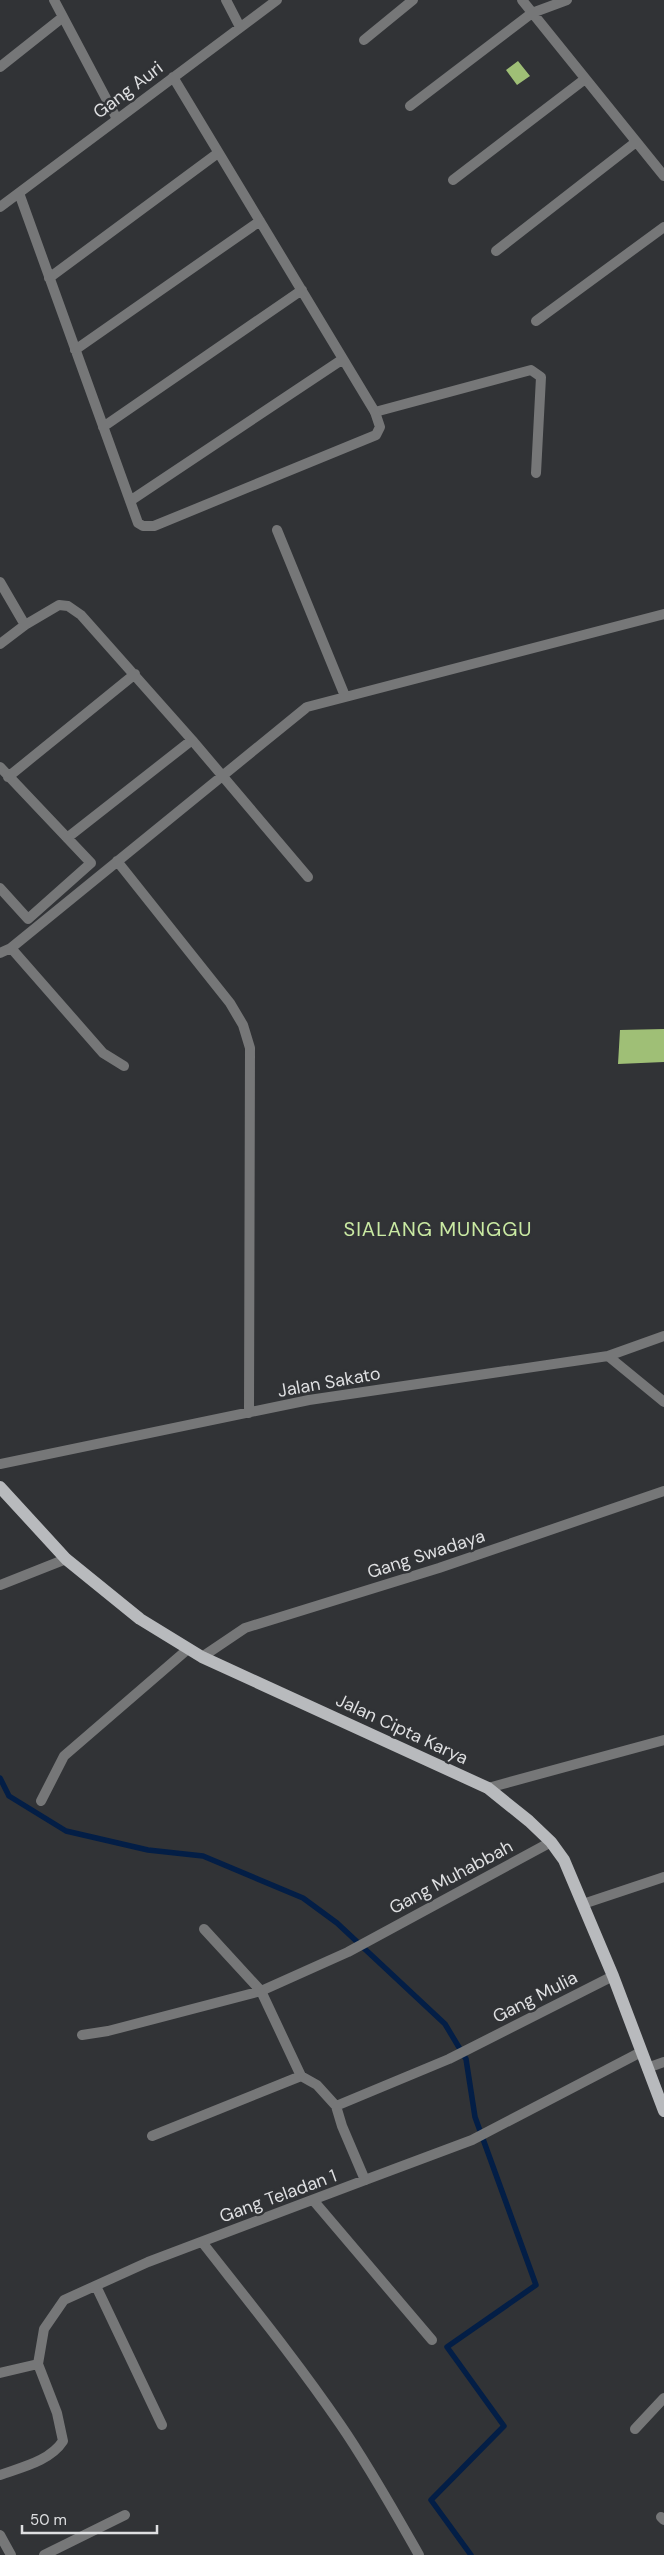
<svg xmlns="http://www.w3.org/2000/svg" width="664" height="2555" viewBox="0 0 664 2555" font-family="'DM Sans',sans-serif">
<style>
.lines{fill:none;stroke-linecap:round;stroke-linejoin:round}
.stream{stroke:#031e46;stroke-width:5.5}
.building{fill:#9fbf76}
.lane{stroke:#767778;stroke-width:10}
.street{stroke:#767778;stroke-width:10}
.primary{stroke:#b8babd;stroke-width:12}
.labels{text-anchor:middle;stroke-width:5;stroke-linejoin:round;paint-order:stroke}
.street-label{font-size:18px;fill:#dedfe1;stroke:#313336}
.quarter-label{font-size:20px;letter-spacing:1px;fill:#caeaa3;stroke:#313336}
</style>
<rect width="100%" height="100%" fill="#313336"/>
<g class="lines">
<path class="stream" d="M 0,1778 L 9,1796 L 66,1831 L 148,1850 L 203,1856 L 303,1898 L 337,1923 L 445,2024 L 466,2059 L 475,2117 L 536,2285 L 447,2347 L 504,2426 L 431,2500 L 471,2555"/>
</g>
<path class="building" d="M 518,61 L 530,76 L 517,85 L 506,70 Z
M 664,1029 L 664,1062 L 618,1064 L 620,1030 Z"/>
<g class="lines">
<path class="lane" d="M 375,412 L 531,370 L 541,377 L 536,473
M 0,1585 L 66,1559
M 365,2180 L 472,2140 L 641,2052
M 635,2429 L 664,2398"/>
<path class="street" d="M 54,0 L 117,119
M 226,0 L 240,27
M 522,0 L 664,176
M 364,40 L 413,0
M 0,67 L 63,17
M 410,106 L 532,13 L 567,0
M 453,180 L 585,79
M 19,193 L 138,523 L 143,526 L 154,526 L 376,435 L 380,427 L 375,412 L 173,77
M 0,207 L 277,0
M 496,251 L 636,142
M 49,278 L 218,153
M 536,321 L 664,227
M 75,350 L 260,221
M 103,427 L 302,290
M 130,501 L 343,359
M 277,530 L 345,696
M 0,582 L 25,625 L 59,605 L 68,606 L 81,615 L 192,740 L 308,877
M 0,644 L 25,625
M 0,767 L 91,863 L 28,919 L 0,888
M 8,777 L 135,674
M 67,838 L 192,740
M 117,861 L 230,1003 L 243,1025 L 250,1048 L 249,1413
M 11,948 L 103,1053 L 124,1066
M 0,953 L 11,948 L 307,707 L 664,614
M 608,1356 L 664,1402
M 0,1464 L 309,1400 L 608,1356 L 664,1336
M 202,1657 L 245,1628 L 439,1568 L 664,1491
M 488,1788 L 664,1740
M 41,1801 L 64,1756 L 188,1649
M 583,1904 L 664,1877
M 204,1929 L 261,1991 L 301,2076
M 82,2035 L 108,2031 L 261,1991 L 348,1952 L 551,1842
M 647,2068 L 664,2062
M 336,2106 L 449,2059 L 613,1976
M 313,2200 L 432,2340
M 202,2242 C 249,2302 297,2361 340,2424 C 369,2466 394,2511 419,2555
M 96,2286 L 162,2425
M 0,2373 L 38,2364
M 0,2475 C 22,2467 50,2461 63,2441 L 57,2413 L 38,2364 L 44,2329 L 64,2300 L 148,2262 L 365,2180 L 342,2126 L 336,2106 L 317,2085 L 301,2076 L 152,2136
M 661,2517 L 664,2520
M 0,2535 L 11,2555
M 44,2555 L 125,2515"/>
<path class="primary" d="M 0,1487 L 66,1559 L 140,1619 L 202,1657 L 488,1788 L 529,1821 L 551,1842 L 564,1860 L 613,1976 L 664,2111"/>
</g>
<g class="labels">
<g class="street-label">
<text transform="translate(128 90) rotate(-37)" y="6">Gang Auri</text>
<text transform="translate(329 1382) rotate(-10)" y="6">Jalan Sakato</text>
<text transform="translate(426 1554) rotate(-18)" y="6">Gang Swadaya</text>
<text transform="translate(402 1729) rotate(25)" y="6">Jalan Cipta Karya</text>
<text transform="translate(451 1877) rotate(-28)" y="6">Gang Muhabbah</text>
<text transform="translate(535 1997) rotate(-27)" y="6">Gang Mulia</text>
<text transform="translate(278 2196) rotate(-20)" y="6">Gang Teladan 1</text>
</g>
<g class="quarter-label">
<text x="438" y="1236">SIALANG MUNGGU</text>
</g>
</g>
<path d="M22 2525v8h135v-8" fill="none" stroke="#dedfe1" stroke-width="2.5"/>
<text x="30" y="2525" font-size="15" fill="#dedfe1" stroke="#313336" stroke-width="4" paint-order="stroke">50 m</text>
</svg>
